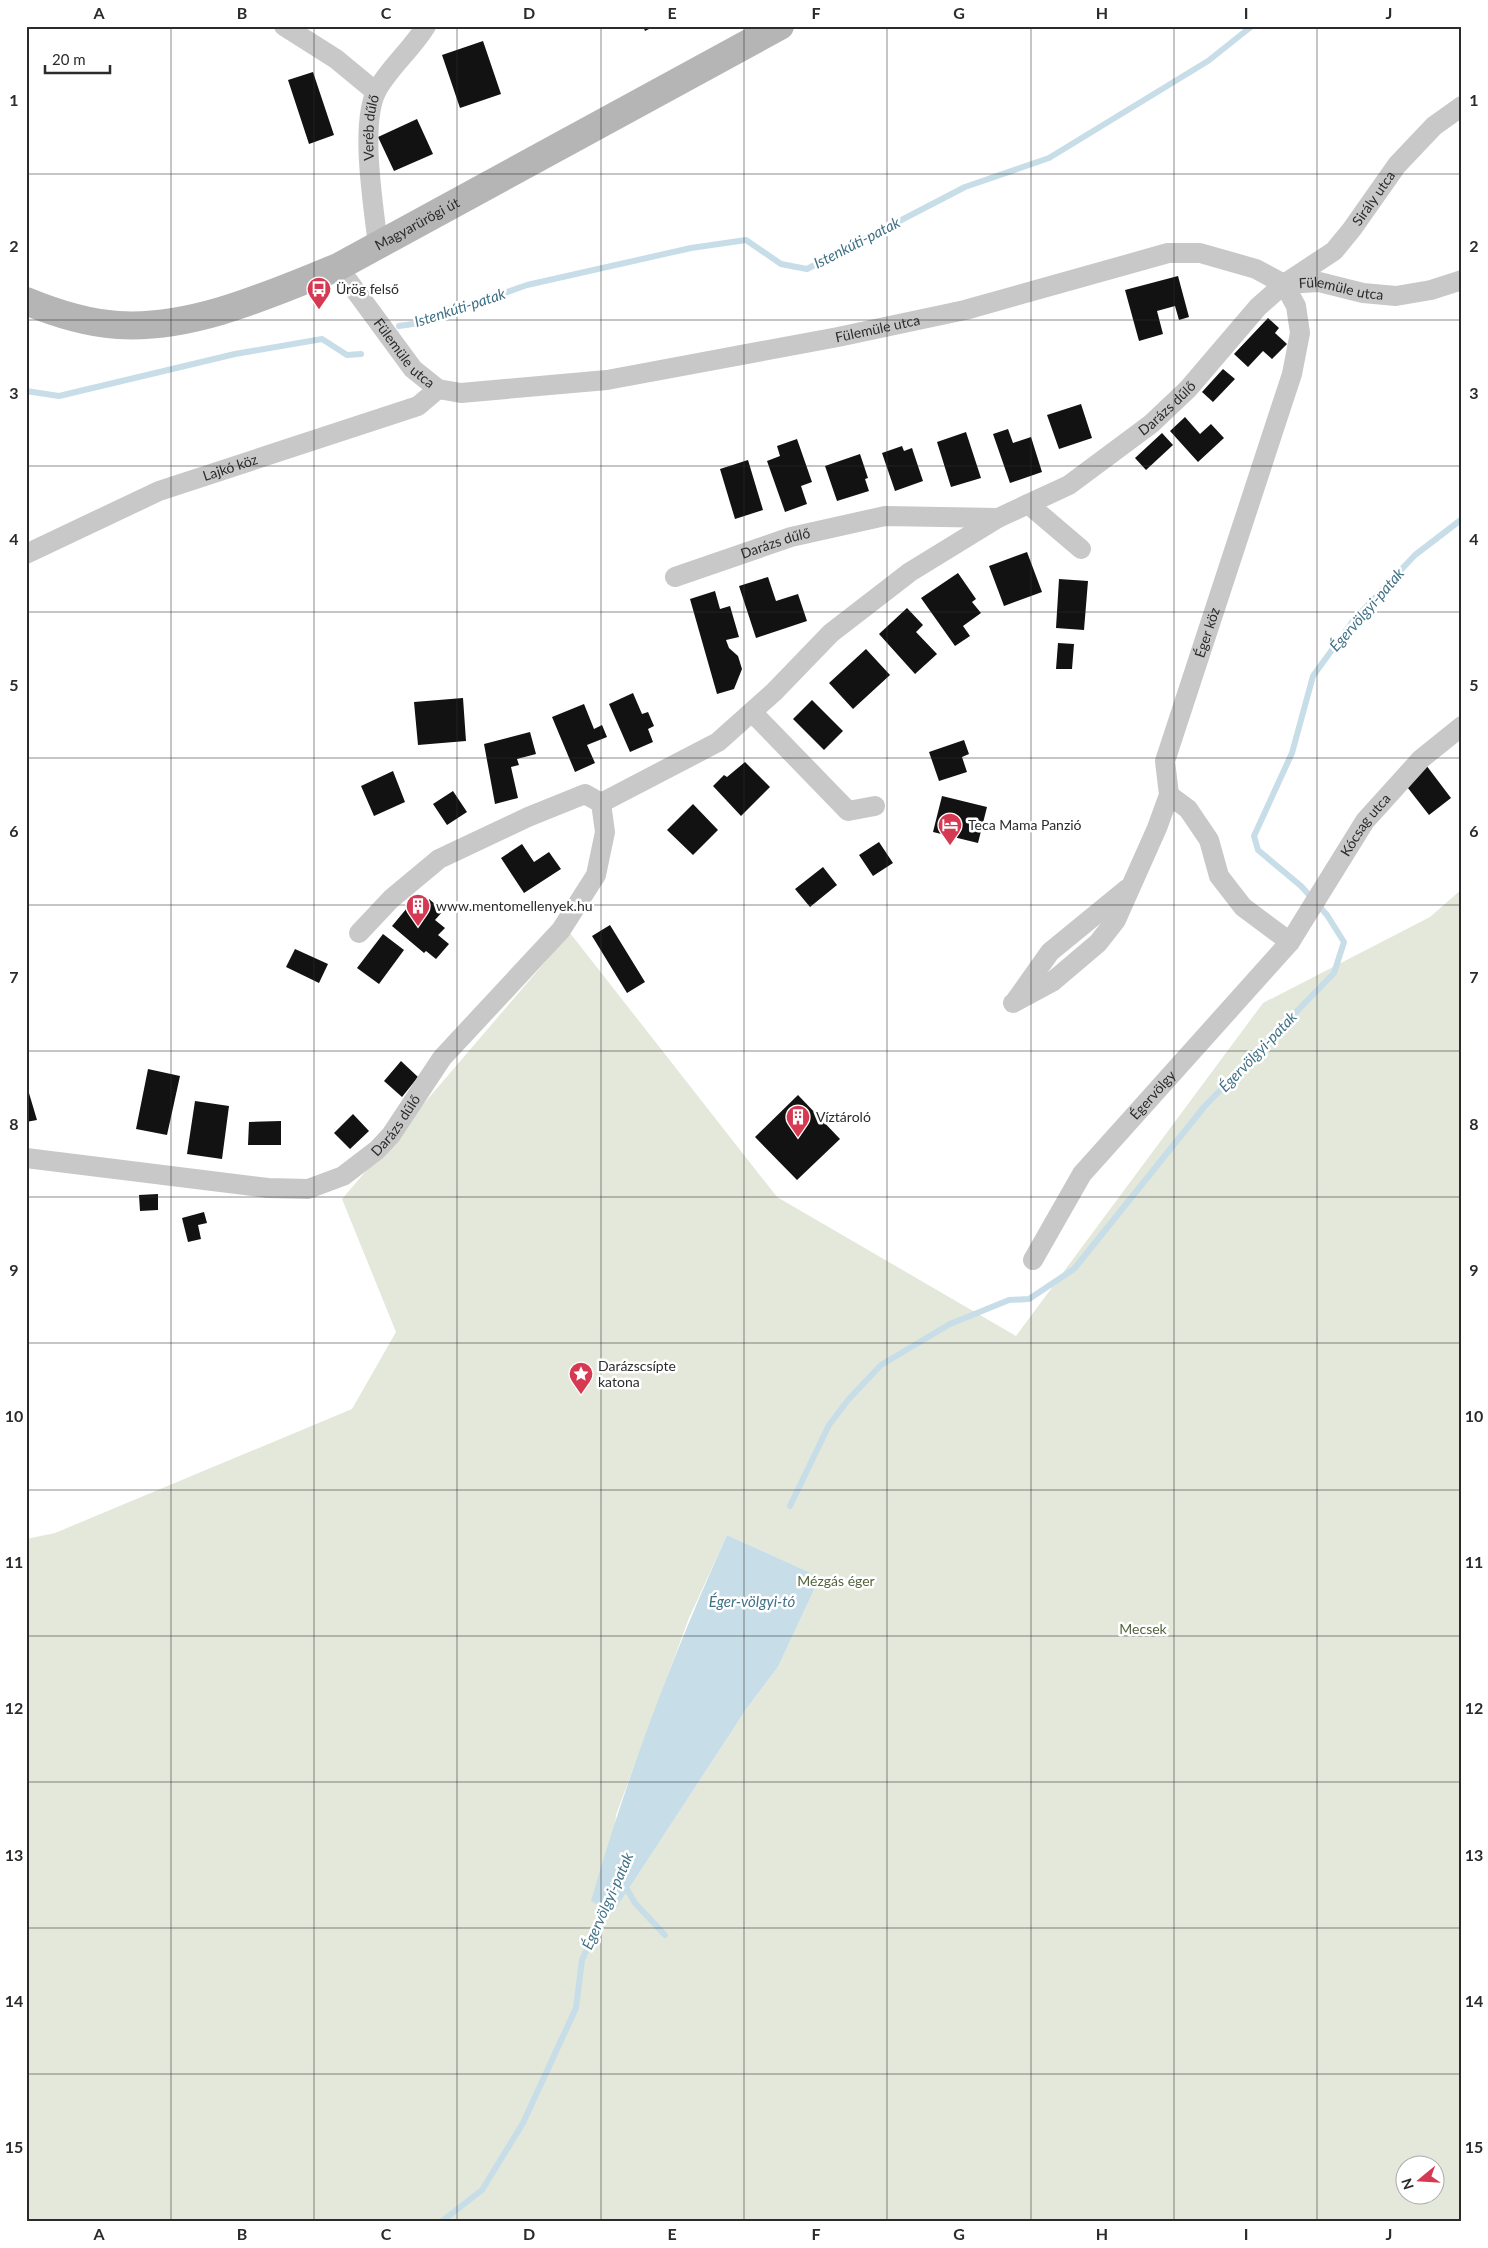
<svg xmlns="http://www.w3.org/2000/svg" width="1488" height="2248" viewBox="0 0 1488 2248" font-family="Lato,sans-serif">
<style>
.green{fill:#e3e8da;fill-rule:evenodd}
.water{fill:#c7dde7}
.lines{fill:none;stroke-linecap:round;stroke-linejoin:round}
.stream{stroke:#c7dde7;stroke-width:6}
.building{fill:#121212}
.minor{stroke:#c8c8c8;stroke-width:20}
.secondary{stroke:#b5b5b5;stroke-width:28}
.grid{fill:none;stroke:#2b2b2b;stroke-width:1;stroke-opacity:0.55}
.labels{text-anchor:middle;stroke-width:5;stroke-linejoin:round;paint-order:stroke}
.street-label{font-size:14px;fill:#2b2b2b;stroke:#fff}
.poi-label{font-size:14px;fill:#2b2b2b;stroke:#fff;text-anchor:start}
.park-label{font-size:14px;fill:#52633d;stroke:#fff}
.water-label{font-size:15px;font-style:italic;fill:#417186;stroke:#fff}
.neatline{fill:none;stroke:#2b2b2b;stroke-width:2}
.grid-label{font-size:16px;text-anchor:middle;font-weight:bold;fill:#2b2b2b}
</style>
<rect width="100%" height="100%" fill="#fff"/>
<path class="green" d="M 1462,889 L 1462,2222 L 26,2222 L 26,1539 L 55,1533 L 352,1409 L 396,1332 L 342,1199 L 570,933 L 777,1197 L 1016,1336 L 1263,1003 L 1430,917 ZM 727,1535 L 820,1577 L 778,1667 L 747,1708 L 613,1913 L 607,1909 L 616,1815 L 689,1618 ZM 1406,2166 L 1436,2166 L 1436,2196 L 1406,2196 Z"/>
<path class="water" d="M 727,1535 L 820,1577 L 778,1667 L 747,1708 L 613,1913 L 591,1901 C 627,1776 673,1654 727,1535 Z"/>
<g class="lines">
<path class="stream" d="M 399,326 L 420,323 L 527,285 L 691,248 L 746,240 L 781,264 L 807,269 L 965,187 L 1049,158 L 1208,61 L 1252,26
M 26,391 L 59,396 L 235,354 L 322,339 L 347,355 L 361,354
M 790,1506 L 829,1425 L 848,1400 L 881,1365 L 950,1324 L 1009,1300 L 1029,1299 L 1074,1269 L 1204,1107 L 1334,973 L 1344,942 L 1327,915 L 1301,886 L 1258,850 L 1254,836 L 1292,753 L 1313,676 L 1353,621 L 1415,555 L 1462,519
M 624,1884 L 635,1903 L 665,1935
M 441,2222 L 482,2190 L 523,2123 L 576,2008 L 582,1960 L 610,1901"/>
</g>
<path class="building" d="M 643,26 L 655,26 L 645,31 Z
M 483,41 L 501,94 L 460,108 L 442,55 Z
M 313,72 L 334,135 L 309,144 L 288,80 Z
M 417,119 L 433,154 L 394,171 L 378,137 Z
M 1178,276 L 1189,317 L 1179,320 L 1175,306 L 1157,311 L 1163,334 L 1139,341 L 1125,290 Z
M 1268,318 L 1279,328 L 1275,333 L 1287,344 L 1272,359 L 1263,351 L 1248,367 L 1234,354 Z
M 1223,369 L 1235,379 L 1213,402 L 1202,392 Z
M 1081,404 L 1092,438 L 1059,449 L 1047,415 Z
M 1185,417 L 1200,434 L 1211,424 L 1224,438 L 1198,462 L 1170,431 Z
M 1008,429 L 1013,443 L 1031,437 L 1042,472 L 1010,483 L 993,434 Z
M 966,432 L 981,478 L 951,487 L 937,442 Z
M 1162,433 L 1173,445 L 1146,470 L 1135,458 Z
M 797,439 L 812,482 L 801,486 L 807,504 L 785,512 L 767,461 L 780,456 L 777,446 Z
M 902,446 L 904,451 L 912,448 L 923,481 L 895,491 L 882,453 Z
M 860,454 L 868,478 L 865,479 L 869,491 L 837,501 L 825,466 Z
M 748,460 L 763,510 L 735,519 L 720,469 Z
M 1027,552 L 1042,592 L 1004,606 L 989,566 Z
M 958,573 L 976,599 L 972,602 L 981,613 L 963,626 L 970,636 L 955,646 L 921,598 Z
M 768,577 L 776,601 L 798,594 L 807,621 L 756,638 L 739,586 Z
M 1059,579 L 1088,581 L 1084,630 L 1056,628 Z
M 715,591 L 720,609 L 730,606 L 739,637 L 726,640 L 729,648 L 738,656 L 742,669 L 734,689 L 717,694 L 690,599 Z
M 907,608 L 923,625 L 916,632 L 937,654 L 915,674 L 879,634 Z
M 1058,643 L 1074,644 L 1072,669 L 1056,669 Z
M 866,649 L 890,675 L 853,709 L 829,683 Z
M 633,693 L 642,714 L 648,712 L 654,726 L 648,729 L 653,742 L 630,752 L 609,704 Z
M 463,698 L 466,741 L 418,745 L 414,702 Z
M 812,700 L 843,731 L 824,750 L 793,719 Z
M 584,704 L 594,729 L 602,725 L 607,737 L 587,745 L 595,763 L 575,772 L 552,717 Z
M 530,732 L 536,754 L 517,759 L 519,765 L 511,767 L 518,798 L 495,804 L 484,744 Z
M 964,740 L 969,754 L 962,757 L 967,772 L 939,781 L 929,752 Z
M 745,762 L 770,787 L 741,816 L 713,786 L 724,775 L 727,777 Z
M 1426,765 L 1451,798 L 1429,815 L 1404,783 Z
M 393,771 L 405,802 L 374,816 L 361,786 Z
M 453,791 L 467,812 L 447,825 L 433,804 Z
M 942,796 L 987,807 L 978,843 L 933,832 Z
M 693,804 L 718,830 L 693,855 L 667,830 Z
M 879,842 L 893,863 L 873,876 L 859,855 Z
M 522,844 L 534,862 L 549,852 L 561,869 L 524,893 L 501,858 Z
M 823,867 L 837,885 L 810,907 L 795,889 Z
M 417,896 L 426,903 L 429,899 L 443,911 L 435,920 L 445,928 L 438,935 L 449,944 L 436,959 L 426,951 L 424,953 L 392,926 Z
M 610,925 L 645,982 L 627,993 L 592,936 Z
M 383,934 L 404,950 L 379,984 L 357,968 Z
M 295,949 L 328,964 L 319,983 L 286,967 Z
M 401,1061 L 418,1077 L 402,1097 L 384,1081 Z
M 148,1069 L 180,1076 L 167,1135 L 136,1129 Z
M 26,1083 L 37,1120 L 26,1122 Z
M 798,1095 L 840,1139 L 797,1180 L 755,1137 Z
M 195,1101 L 229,1106 L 222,1159 L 187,1154 Z
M 353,1114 L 369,1131 L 350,1149 L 334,1133 Z
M 281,1121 L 281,1145 L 248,1145 L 249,1122 Z
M 158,1194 L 158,1210 L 140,1211 L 139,1195 Z
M 204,1212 L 207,1223 L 198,1225 L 201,1239 L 188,1242 L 182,1218 Z"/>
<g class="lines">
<g class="minor">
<path d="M 284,26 L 336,59 L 376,92"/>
<path id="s1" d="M 378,246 C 374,207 359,124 377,90 C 390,67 412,49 426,26"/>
<path id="s2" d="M 338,267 L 413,369 L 438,389 L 461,393 L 607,380 L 838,337 L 965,310 L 1168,253 L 1200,253 L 1256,269 L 1284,284 L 1319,282 L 1363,293 L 1396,296 L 1431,290 L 1462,280"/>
<path d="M 1028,504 L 1081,549"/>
<path id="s3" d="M 26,554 L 159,491 L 418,406 L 438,389"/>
<path id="s4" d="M 675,577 L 791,537 L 885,516 L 998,518"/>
<path d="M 752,712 L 848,811 L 875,806"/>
<path d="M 1169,795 L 1188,809 L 1209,840 L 1219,876 L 1243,907 L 1290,942"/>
<path id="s5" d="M 601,803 L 718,742 L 774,692 L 831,633 L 910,572 L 998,518 L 1069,485 L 1151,424 L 1188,389 L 1258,307 L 1284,284 L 1334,251 L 1352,229 L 1397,165 L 1434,126 L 1462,106"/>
<path d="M 1016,1000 L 1050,952 L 1127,889"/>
<path id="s6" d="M 1013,1003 L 1052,982 L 1098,943 L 1116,920 L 1157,828 L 1169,795 L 1165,761 L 1292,374 L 1300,333 L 1296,306 L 1284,284"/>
<path id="s7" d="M 26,1158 L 268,1188 L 308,1189 L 343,1176 L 377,1150 L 391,1135 L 442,1058 L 561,930 L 596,875 L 605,832 L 601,803 L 585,794 L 528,817 L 439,859 L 391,899 L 359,933"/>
<path id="s8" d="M 1033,1260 L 1082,1174 L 1290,942 L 1365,821 L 1421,759 L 1462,726"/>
</g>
<path class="secondary" id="s9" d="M 26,301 C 55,313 86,323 118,325 C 192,330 271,294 338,267 L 780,26"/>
</g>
<path class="grid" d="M 171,26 L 171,2222M 314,26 L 314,2222M 457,26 L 457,2222M 601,26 L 601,2222M 744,26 L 744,2222M 887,26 L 887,2222M 1031,26 L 1031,2222M 1174,26 L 1174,2222M 1317,26 L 1317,2222M 26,174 L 1462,174M 26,320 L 1462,320M 26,466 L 1462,466M 26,612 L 1462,612M 26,758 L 1462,758M 26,905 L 1462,905M 26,1051 L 1462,1051M 26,1197 L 1462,1197M 26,1343 L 1462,1343M 26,1490 L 1462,1490M 26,1636 L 1462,1636M 26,1782 L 1462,1782M 26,1928 L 1462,1928M 26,2074 L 1462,2074"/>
<defs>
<symbol id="bus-pin" viewBox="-11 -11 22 30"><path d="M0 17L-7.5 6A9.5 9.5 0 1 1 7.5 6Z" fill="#d63a52" stroke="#fff"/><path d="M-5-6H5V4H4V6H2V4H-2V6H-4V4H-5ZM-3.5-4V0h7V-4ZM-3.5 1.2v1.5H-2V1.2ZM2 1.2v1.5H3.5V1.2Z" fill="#fff"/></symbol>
<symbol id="hotel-pin" viewBox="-11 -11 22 30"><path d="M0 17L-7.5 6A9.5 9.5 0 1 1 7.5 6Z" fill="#d63a52" stroke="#fff"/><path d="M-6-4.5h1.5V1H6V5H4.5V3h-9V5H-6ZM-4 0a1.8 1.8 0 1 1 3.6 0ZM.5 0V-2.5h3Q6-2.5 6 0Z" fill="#fff"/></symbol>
<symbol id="building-pin" viewBox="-11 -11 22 30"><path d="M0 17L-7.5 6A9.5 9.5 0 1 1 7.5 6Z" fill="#d63a52" stroke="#fff"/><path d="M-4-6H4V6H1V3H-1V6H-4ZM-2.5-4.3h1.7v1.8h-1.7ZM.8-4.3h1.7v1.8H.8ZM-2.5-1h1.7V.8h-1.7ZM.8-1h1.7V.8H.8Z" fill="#fff"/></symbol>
<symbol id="sight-pin" viewBox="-11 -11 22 30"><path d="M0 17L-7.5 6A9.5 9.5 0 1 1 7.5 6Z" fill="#d63a52" stroke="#fff"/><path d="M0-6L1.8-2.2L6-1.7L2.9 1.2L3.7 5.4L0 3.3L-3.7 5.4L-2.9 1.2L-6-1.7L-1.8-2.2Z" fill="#fff"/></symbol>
</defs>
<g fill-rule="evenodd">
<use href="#bus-pin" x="305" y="275" width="28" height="38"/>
<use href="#hotel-pin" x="936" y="811" width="28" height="38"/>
<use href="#building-pin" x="404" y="892" width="28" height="38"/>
<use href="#building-pin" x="784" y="1103" width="28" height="38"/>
<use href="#sight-pin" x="567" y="1360" width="28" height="38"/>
</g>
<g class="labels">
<g class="street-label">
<text dy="5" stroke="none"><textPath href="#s1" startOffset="119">Veréb dűlő</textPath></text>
<text dy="5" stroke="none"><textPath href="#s5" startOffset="992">Sirály utca</textPath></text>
<text dy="5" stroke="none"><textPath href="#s9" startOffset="415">Magyarürögi út</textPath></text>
<text dy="5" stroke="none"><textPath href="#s2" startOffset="1084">Fülemüle utca</textPath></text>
<text dy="5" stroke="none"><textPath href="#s2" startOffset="604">Fülemüle utca</textPath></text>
<text dy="5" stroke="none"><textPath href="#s2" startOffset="109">Fülemüle utca</textPath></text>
<text dy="5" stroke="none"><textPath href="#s5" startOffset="695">Darázs dűlő</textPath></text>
<text dy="5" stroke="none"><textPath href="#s3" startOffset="222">Lajkó köz</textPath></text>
<text dy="5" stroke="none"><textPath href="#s4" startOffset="106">Darázs dűlő</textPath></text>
<text dy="5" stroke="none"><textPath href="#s6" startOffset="439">Éger köz</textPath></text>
<text dy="5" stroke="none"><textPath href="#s8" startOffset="550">Kócsag utca</textPath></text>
<text dy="5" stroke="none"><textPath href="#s8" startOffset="205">Égervölgy</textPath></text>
<text dy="5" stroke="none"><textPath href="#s7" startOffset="395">Darázs dűlő</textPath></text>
</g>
<g class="poi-label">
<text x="336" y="294">Ürög felső</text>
<text x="968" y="830">Teca Mama Panzió</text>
<text x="436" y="911">www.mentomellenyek.hu</text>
<text x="816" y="1122">Víztároló</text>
<text x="598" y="1371">Darázscsípte<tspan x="598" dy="16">katona</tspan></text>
</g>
<g class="park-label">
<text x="836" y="1586">Mézgás éger</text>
<text x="1143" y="1634">Mecsek</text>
</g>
<g class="water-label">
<text transform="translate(857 243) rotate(-27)" y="5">Istenkúti-patak</text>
<text transform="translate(460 308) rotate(-18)" y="5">Istenkúti-patak</text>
<text transform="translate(1367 610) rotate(-49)" y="5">Égervölgyi-patak</text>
<text transform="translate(1258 1052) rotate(-46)" y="5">Égervölgyi-patak</text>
<text x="752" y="1607">Éger-völgyi-tó</text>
<text transform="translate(608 1901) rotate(-66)" y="5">Égervölgyi-patak</text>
</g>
</g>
<rect width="1488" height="2248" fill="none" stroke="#ffffff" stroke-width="55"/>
<g transform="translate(1420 2180) rotate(252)"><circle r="24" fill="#ffffff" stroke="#aaaaaa"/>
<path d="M0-4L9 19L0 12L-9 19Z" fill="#d63a52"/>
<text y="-8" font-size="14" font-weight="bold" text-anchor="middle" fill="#2b2b2b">N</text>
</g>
<path d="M45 65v8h65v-8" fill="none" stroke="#2b2b2b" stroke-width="2.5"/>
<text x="52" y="65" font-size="15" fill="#2b2b2b" stroke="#ffffff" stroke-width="4" paint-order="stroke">20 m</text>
<rect x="28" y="28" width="1432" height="2192" class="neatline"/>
<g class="grid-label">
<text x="99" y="19">A</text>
<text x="242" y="19">B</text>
<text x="386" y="19">C</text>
<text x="529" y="19">D</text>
<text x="672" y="19">E</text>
<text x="816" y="19">F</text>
<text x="959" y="19">G</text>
<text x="1102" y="19">H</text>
<text x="1246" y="19">I</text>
<text x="1389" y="19">J</text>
<text x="14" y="106">1</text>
<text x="1474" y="106">1</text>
<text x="14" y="252">2</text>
<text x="1474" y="252">2</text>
<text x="14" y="399">3</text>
<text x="1474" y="399">3</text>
<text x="14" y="545">4</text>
<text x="1474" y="545">4</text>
<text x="14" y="691">5</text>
<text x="1474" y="691">5</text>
<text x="14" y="837">6</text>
<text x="1474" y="837">6</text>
<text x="14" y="983">7</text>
<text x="1474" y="983">7</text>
<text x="14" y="1130">8</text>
<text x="1474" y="1130">8</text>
<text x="14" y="1276">9</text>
<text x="1474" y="1276">9</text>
<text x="14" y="1422">10</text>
<text x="1474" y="1422">10</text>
<text x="14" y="1568">11</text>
<text x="1474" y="1568">11</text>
<text x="14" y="1714">12</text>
<text x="1474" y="1714">12</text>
<text x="14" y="1861">13</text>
<text x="1474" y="1861">13</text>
<text x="14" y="2007">14</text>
<text x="1474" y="2007">14</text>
<text x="14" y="2153">15</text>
<text x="1474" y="2153">15</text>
<text x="99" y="2240">A</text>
<text x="242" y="2240">B</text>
<text x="386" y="2240">C</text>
<text x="529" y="2240">D</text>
<text x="672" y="2240">E</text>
<text x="816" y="2240">F</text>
<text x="959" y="2240">G</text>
<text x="1102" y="2240">H</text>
<text x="1246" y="2240">I</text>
<text x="1389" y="2240">J</text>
</g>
</svg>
